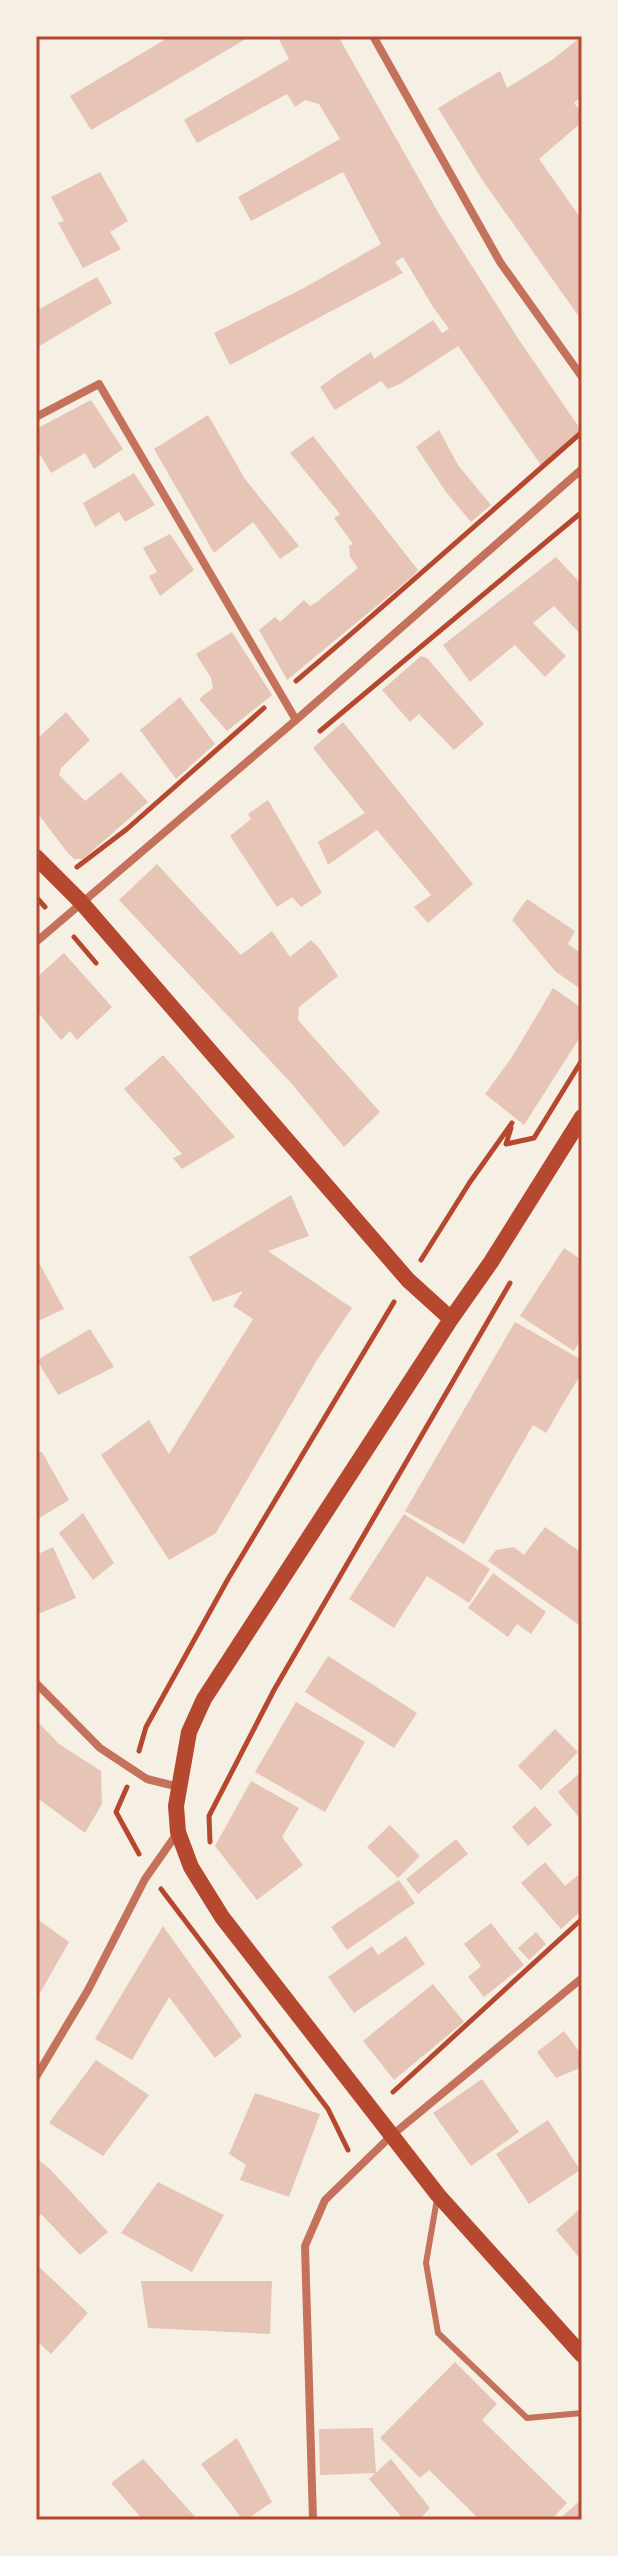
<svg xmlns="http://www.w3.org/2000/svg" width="618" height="2556" viewBox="0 0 618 2556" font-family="'Nunito Sans',sans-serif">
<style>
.building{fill:#e6c5b7}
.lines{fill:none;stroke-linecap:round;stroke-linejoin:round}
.path{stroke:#b5482f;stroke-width:5}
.service{stroke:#c5725c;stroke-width:6}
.minor{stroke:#c5725c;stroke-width:8}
.secondary{stroke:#b5482f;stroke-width:16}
.neatline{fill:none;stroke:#b5482f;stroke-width:3}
</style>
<rect width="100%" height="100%" fill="#f6efe4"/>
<path class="building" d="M 171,36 L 251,36 L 91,130 L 70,96 Z
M 277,36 L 338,36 L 439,214 L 519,340 L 581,430 L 541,465 L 458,346 L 400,384 L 388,389 L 381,381 L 335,410 L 320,387 L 335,376 L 371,352 L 374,359 L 433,320 L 442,333 L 449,329 L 433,307 L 403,257 L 395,262 L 403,273 L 230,365 L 214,333 L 304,288 L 381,244 L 343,172 L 251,221 L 238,197 L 340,139 L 319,104 L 305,100 L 295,107 L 287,94 L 197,143 L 184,120 L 289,59 Z
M 582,36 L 582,96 L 574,103 L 582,113 L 582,122 L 539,159 L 582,220 L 582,321 L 483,181 L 438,108 L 500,71 L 507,88 L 552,60 Z
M 100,172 L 128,221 L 110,232 L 121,249 L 83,268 L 58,223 L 64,221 L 51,197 Z
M 97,277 L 112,303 L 36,348 L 36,311 Z
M 91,400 L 123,449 L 94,469 L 85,453 L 51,473 L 36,448 L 36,429 Z
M 208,415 L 245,479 L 299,546 L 280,559 L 253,522 L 214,553 L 154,449 Z
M 439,430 L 458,465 L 491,505 L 471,522 L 446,492 L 416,447 Z
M 313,436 L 418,570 L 413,576 L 287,680 L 259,630 L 275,617 L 280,622 L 304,600 L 310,606 L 317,602 L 358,568 L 350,557 L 349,546 L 353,544 L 334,518 L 340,514 L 290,453 Z
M 134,473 L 155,505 L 125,522 L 119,512 L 95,527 L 83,503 Z
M 170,534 L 194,570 L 160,596 L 149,576 L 157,572 L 143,548 Z
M 556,557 L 582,585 L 582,636 L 554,606 L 533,623 L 566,656 L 545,677 L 515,645 L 470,682 L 443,645 Z
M 232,632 L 272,695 L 227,731 L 199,699 L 213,688 L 211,678 L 196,654 Z
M 421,656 L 427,658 L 484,724 L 454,750 L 419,714 L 410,722 L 382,690 Z
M 180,697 L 215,744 L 176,779 L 140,730 Z
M 66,712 L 90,740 L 61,768 L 59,775 L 85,801 L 121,772 L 148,802 L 83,859 L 74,859 L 67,852 L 36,811 L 36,740 Z
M 343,722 L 473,884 L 428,923 L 414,907 L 431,895 L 377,830 L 328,865 L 318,842 L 365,813 L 313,748 Z
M 268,800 L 322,893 L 301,907 L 292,897 L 277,907 L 230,836 L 251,819 L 248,814 Z
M 157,864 L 241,955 L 272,931 L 290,957 L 311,940 L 320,949 L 338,976 L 299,1007 L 298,1020 L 380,1112 L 344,1147 L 292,1084 L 119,900 Z
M 527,899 L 575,931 L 568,944 L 582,954 L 582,990 L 556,972 L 512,920 Z
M 64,953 L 112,1007 L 77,1040 L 70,1031 L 61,1040 L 36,1010 L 36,978 Z
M 553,988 L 582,1008 L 582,1034 L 524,1125 L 485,1094 L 512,1057 Z
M 163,1055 L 235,1137 L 182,1169 L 173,1158 L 182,1154 L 124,1089 Z
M 291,1195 L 309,1236 L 268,1251 L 352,1308 L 317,1360 L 216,1533 L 169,1560 L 101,1455 L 149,1420 L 169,1454 L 253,1319 L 233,1306 L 243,1291 L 213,1302 L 189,1257 Z
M 564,1248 L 582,1260 L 582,1338 L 574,1351 L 520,1316 Z
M 36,1257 L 64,1309 L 36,1322 Z
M 515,1322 L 582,1360 L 582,1372 L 546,1433 L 533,1425 L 464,1544 L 405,1511 Z
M 90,1329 L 114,1367 L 58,1395 L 37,1360 Z
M 36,1452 L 42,1452 L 69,1500 L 36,1520 Z
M 83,1513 L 114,1563 L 93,1580 L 59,1533 Z
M 404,1514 L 490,1569 L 469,1603 L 427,1576 L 394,1628 L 349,1599 Z
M 545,1527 L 582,1553 L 582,1627 L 488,1561 L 496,1550 L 514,1547 L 524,1555 Z
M 53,1547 L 76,1598 L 36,1615 L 36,1555 Z
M 493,1573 L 546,1612 L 531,1634 L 517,1624 L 508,1637 L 468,1608 Z
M 328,1656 L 417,1713 L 394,1748 L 305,1692 Z
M 296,1702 L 365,1742 L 325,1812 L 255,1772 Z
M 36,1720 L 59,1744 L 101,1771 L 102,1804 L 85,1833 L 36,1797 Z
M 555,1729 L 578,1752 L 541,1790 L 518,1766 Z
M 582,1771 L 582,1821 L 558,1792 Z
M 251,1781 L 299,1808 L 282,1837 L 303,1865 L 257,1900 L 215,1846 Z
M 535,1806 L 552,1825 L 528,1846 L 512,1827 Z
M 390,1825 L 420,1856 L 398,1878 L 367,1847 Z
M 456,1839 L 468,1854 L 418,1894 L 406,1879 Z
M 545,1862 L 565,1886 L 582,1872 L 582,1910 L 561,1929 L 521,1883 Z
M 399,1880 L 415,1903 L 347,1950 L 331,1927 Z
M 36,1918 L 69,1942 L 36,2000 Z
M 491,1923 L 524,1965 L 484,1997 L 468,1977 L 481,1966 L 464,1944 Z
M 163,1926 L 242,2036 L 215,2058 L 169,1997 L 132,2060 L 95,2039 Z
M 536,1932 L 546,1944 L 529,1960 L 518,1948 Z
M 406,1936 L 425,1964 L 354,2013 L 328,1977 L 372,1946 L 378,1955 Z
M 433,1984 L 464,2022 L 394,2080 L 363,2041 Z
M 564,2031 L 582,2055 L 582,2067 L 556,2078 L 537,2052 Z
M 96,2060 L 149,2095 L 103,2156 L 49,2123 Z
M 482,2079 L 519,2132 L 471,2166 L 433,2113 Z
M 255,2093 L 320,2114 L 289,2197 L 240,2180 L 246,2165 L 229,2154 Z
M 548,2120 L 580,2170 L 529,2204 L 496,2154 Z
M 36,2158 L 50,2169 L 108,2232 L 80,2255 L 41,2214 L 36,2219 Z
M 158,2182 L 224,2215 L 192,2272 L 121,2233 Z
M 582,2207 L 582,2261 L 556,2230 Z
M 36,2264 L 88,2313 L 51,2354 L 36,2340 Z
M 141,2281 L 272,2281 L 270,2334 L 148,2328 Z
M 455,2362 L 497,2404 L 482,2420 L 567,2503 L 551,2520 L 480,2520 L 429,2470 L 420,2478 L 380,2438 Z
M 373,2428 L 376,2473 L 320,2475 L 319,2429 Z
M 237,2438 L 272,2502 L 246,2520 L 243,2520 L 201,2464 Z
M 143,2459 L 198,2520 L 143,2520 L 111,2483 Z
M 391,2459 L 430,2508 L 419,2520 L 404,2520 L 369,2479 Z
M 582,2499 L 582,2520 L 558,2520 Z"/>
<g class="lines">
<path class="path" d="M 296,681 C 393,599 487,515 582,432
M 320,731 L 582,512
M 77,867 L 127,829 L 264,708
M 36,897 L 45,907
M 74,937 L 96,963
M 511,1128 L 506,1144 L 534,1138 L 582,1060
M 421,1260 L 470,1182 L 512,1123
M 139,1751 L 146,1727 L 228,1579 L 394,1302
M 127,1787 L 116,1812 L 139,1854
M 210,1842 L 209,1816 L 274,1690 L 510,1283
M 161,1889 L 328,2109 L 348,2150
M 393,2092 L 582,1919"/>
<path class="service" d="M 437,2199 L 426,2263 L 438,2333 L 527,2418 L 582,2413"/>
<path class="minor" d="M 373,36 L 500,262 L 582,377
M 36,417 L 99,384 L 296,720
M 36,942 L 296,720 L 582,469
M 36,1683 L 100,1748 L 147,1779 L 179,1787
M 36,2077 L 88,1990 L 145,1879 L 178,1832
M 313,2520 L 305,2246 L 325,2200 L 391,2136 L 582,1978"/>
<path class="secondary" d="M 36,857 L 81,902 L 408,1280 L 451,1319
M 582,1117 L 491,1262 L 451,1319 L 204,1699 L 189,1732 L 176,1806 L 178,1832 L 191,1867 L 222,1917 L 438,2195 L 582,2355"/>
</g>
<rect width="618" height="2556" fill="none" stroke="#f6efe4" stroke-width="76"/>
<rect x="38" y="38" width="542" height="2480" class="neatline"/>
</svg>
